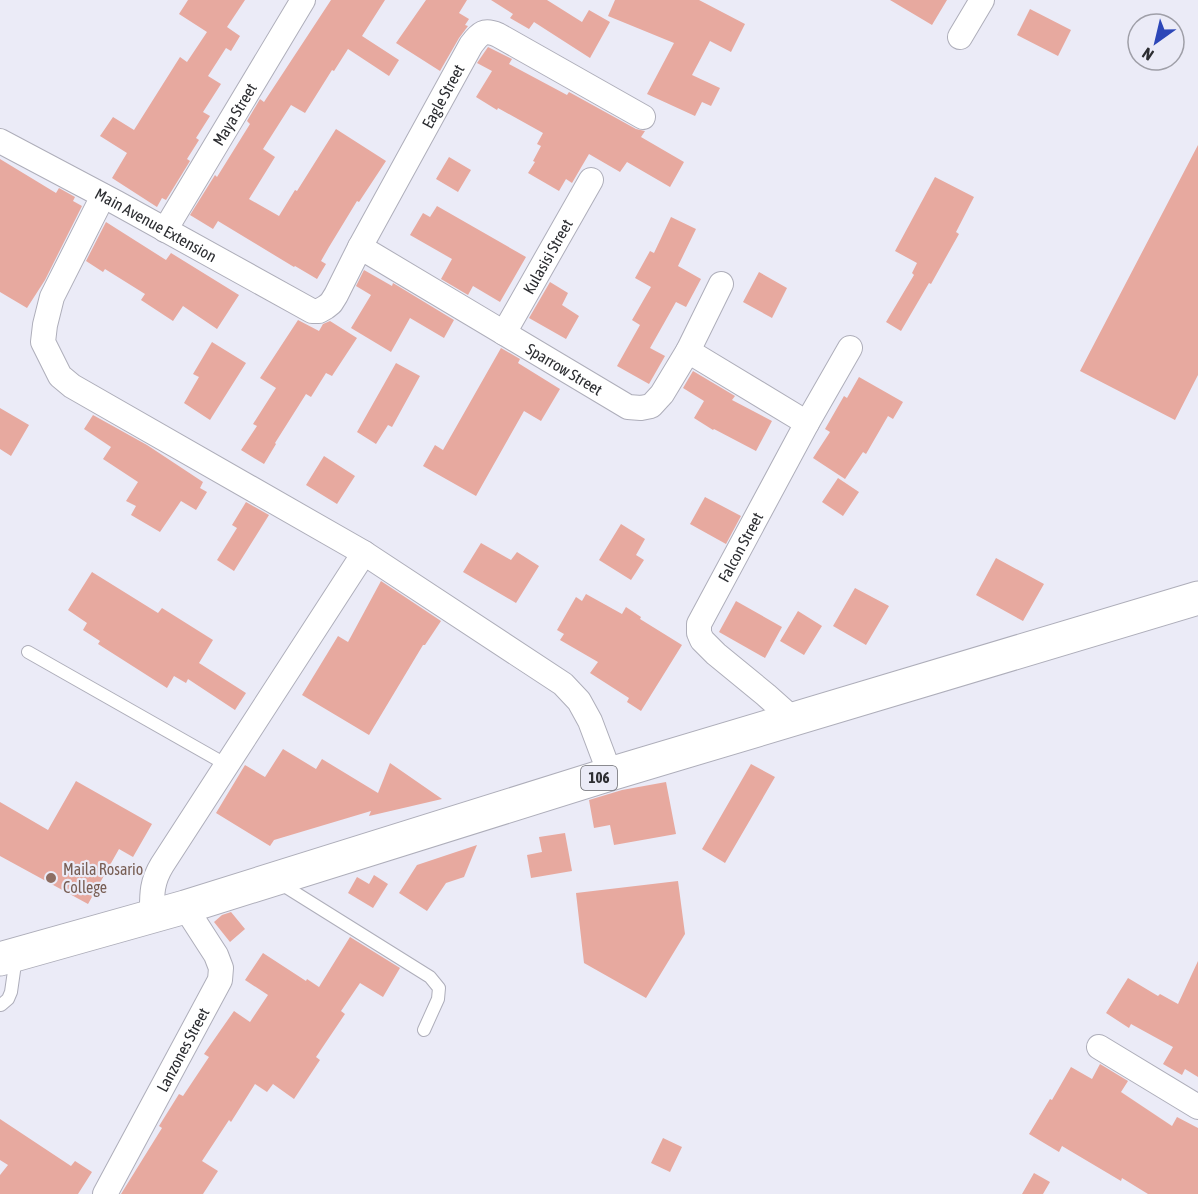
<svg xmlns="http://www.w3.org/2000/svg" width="1198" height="1194" viewBox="0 0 1198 1194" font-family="'Asap Condensed',sans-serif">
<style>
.building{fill:#e7a99f}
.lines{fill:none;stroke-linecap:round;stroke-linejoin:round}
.lane-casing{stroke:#aeaeba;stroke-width:14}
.street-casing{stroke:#aeaeba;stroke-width:26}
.highway-casing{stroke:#aeaeba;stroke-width:35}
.lane{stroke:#fff;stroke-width:12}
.street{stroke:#fff;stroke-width:24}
.highway{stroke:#fff;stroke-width:33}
.education-dot{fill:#8d6e63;stroke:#ebebf7;stroke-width:2}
.labels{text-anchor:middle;stroke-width:4.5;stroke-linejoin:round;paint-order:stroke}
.shield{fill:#ebebf7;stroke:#65666c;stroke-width:1.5}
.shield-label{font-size:15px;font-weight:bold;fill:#2c2d31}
.street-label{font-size:16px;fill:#2c2d31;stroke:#ebebf7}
.education-label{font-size:16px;fill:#785e54;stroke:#ebebf7;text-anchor:start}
</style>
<rect width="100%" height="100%" fill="#ebebf7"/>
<path class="building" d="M 188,0 L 245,0 L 227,27 L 240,36 L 231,51 L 226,48 L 208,76 L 221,84 L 203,112 L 210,116 L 196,138 L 199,140 L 187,159 L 190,161 L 166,200 L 162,198 L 157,207 L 112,178 L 127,153 L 100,136 L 113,117 L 134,130 L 180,57 L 187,62 L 207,32 L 179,14 Z
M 331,0 L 385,0 L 362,36 L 399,60 L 389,76 L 348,49 L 334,71 L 332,70 L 305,113 L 291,105 L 263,149 L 275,157 L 249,199 L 279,216 L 295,190 L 297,191 L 336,129 L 386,161 L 359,202 L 357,201 L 329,247 L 321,261 L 326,264 L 317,279 L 295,266 L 294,267 L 218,221 L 213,229 L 190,215 L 215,175 L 217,177 L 250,124 L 247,121 L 260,99 L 264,102 Z
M 426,0 L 467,0 L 459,13 L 469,19 L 465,25 L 468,26 L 459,38 L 440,71 L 396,43 Z
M 491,0 L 547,0 L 582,22 L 589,10 L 610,22 L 590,58 L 534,22 L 529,29 L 510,18 L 513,14 Z
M 615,0 L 699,0 L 745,24 L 731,52 L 710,41 L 692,75 L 720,88 L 711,106 L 702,102 L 695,116 L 647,94 L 674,43 L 608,16 Z
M 890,0 L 947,0 L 932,25 Z
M 1030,9 L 1071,30 L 1058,56 L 1017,35 Z
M 488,47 L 512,59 L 509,64 L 567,95 L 569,92 L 636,129 L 645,131 L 641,137 L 684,162 L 670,187 L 627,162 L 620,172 L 589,154 L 572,183 L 566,179 L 559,191 L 528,173 L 535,162 L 533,161 L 541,146 L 537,144 L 543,133 L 498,108 L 497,110 L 476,97 L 492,71 L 477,63 Z
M 1198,145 L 1198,375 L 1175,420 L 1080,371 Z
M 449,157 L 471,170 L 458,192 L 436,179 Z
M 0,159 L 56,193 L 59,188 L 75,197 L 73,201 L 82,206 L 45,280 L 27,308 L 0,292 Z
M 935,177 L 974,197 L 956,232 L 959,234 L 931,284 L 929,283 L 901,331 L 886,322 L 914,275 L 912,273 L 917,263 L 895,251 Z
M 437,206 L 526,257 L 500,302 L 473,286 L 468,295 L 441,279 L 452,259 L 410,235 L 423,213 L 430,217 Z
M 671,217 L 696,229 L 678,266 L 701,279 L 686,307 L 676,302 L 650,348 L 665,356 L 649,384 L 617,366 L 640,325 L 632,320 L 651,287 L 635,278 L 650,251 L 654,253 Z
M 106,222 L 166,260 L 171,253 L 239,295 L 217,329 L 183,306 L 173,321 L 141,300 L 145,294 L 105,269 L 103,272 L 86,261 Z
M 364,270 L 392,286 L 393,283 L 454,320 L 444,338 L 410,318 L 391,352 L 351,328 L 371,295 L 356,286 Z
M 759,272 L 787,288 L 772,318 L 743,302 Z
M 550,282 L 568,293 L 562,305 L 579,316 L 566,339 L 529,318 Z
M 298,320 L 319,331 L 323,324 L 330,321 L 357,338 L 332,376 L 326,373 L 311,397 L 306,394 L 275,443 L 276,444 L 264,464 L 241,450 L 257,426 L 253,424 L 276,388 L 260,378 Z
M 212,342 L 246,363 L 210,420 L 184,403 L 199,377 L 193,374 Z
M 501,348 L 520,359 L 518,363 L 560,389 L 541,421 L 524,411 L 476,496 L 423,466 L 435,445 L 443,450 Z
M 396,363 L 420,376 L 392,427 L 388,425 L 376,444 L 357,432 Z
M 693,371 L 735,396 L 732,400 L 772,421 L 756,451 L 714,429 L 713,430 L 694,418 L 704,401 L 683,388 Z
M 859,377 L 903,402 L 893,419 L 888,416 L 866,454 L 863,452 L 845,479 L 813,458 L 830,432 L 825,429 L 844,396 L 847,398 Z
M 0,408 L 29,425 L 11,456 L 0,449 Z
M 93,415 L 147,445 L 203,482 L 200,488 L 207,492 L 196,510 L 181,501 L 160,532 L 131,515 L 136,506 L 126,501 L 138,482 L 103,459 L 111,447 L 84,429 Z
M 324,456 L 355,476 L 337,504 L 306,485 Z
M 838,478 L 859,492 L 843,516 L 822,502 Z
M 705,497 L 741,516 L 726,544 L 690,524 Z
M 246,502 L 269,515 L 234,571 L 217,560 L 237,528 L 232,525 Z
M 621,524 L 645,539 L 636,555 L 644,560 L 631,580 L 599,560 Z
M 481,543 L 511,560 L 517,552 L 539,566 L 516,603 L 463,572 Z
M 996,558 L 1044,584 L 1023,621 L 976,595 Z
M 92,572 L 158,613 L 162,608 L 213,640 L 199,663 L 246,693 L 235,710 L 188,679 L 186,683 L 174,676 L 167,688 L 98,644 L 100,641 L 83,630 L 87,623 L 68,610 Z
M 381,581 L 441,621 L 425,645 L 423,645 L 369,735 L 302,695 L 338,636 L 348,642 Z
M 855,588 L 889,606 L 866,645 L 833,626 Z
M 586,594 L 622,614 L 626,607 L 641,617 L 640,619 L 682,645 L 641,711 L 627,702 L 629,698 L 590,673 L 598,662 L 560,640 L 564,634 L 557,630 L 576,597 L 582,601 Z
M 736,601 L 782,627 L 765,658 L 719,632 Z
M 798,611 L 822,626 L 804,655 L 780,641 Z
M 283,749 L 316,769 L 322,759 L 378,793 L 390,763 L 442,799 L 369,816 L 371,811 L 274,840 L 270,846 L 216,813 L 245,765 L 265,777 Z
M 751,764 L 775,777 L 725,863 L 702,849 Z
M 76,781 L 152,824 L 133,857 L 119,849 L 88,904 L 0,856 L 0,802 L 48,830 Z
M 666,782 L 676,834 L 614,845 L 610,825 L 594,828 L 589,800 L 622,790 Z
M 565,833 L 572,871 L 531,878 L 527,855 L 542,852 L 539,837 Z
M 477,845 L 464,877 L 446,883 L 427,911 L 399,893 L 417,865 Z
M 374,875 L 388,884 L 373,908 L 348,893 L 357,877 L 369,884 Z
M 678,881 L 685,934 L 646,998 L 584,963 L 576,893 Z
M 231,912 L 245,929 L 230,942 L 214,922 L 222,915 Z
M 350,937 L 400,968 L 383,997 L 360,983 L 341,1011 L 345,1014 L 316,1057 L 320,1060 L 294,1099 L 273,1084 L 267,1092 L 255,1084 L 231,1122 L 229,1120 L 202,1161 L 218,1171 L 203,1194 L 121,1194 L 162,1128 L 159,1126 L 179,1094 L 183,1096 L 209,1057 L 204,1054 L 234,1011 L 250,1022 L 268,995 L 245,980 L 263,953 L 306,981 L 307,979 L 319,987 Z
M 1198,961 L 1198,1077 L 1185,1069 L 1182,1075 L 1163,1064 L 1173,1047 L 1131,1024 L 1129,1028 L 1106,1013 L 1128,978 L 1158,996 L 1160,994 L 1178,1004 Z
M 1100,1064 L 1128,1081 L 1121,1092 L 1172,1126 L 1177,1117 L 1198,1128 L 1198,1194 L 1148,1194 L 1122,1178 L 1121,1181 L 1062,1146 L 1059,1152 L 1029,1134 L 1050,1099 L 1052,1100 L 1071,1067 L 1092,1079 Z
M 0,1119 L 71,1166 L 75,1161 L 92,1172 L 78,1194 L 0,1194 L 0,1175 L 8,1165 L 0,1160 Z
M 663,1138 L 682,1147 L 670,1172 L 651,1163 Z
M 1034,1173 L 1050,1182 L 1043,1194 L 1022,1194 Z"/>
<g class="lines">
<defs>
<path id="lane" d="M 28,652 L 227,765
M 278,882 L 430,977 L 439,988 L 438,999 L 424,1030
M 1,1005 L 8,999 L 11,992 L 16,957"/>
<g id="street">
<path d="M 960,37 L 982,0"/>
<path id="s1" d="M 0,141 L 117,203 L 312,311 L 319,311 L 326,307 L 331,303 L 336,295 L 360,247 L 471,45 C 480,33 484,29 498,35 L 643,117"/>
<path d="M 103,196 L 52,297 L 45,325 L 43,342 L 60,376 L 72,386 L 364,553 L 563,684 L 579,701 L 590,721 L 610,774"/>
<path id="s2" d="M 165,230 L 303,0"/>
<path id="s3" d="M 360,247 L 628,407 L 641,408 L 651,406 L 662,394 L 688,351 L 721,284"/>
<path id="s4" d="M 504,333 L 591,180"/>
<path d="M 688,351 L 807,423"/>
<path id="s5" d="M 794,720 L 766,695 L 716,654 L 702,640 L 699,633 L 699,624 L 807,423 L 850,348"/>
<path d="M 152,915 C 152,896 151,883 162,865 L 364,553"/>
<path d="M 1099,1047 L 1198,1107"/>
<path id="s6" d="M 105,1194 L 220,980 L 221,968 L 216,955 L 185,907"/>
</g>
<path id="highway" d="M 0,959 L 185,907 L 610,774 L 1198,598"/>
</defs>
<use href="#lane" class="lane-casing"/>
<use href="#street" class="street-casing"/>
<use href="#highway" class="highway-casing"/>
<use href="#lane" class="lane"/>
<use href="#street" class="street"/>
<use href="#highway" class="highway"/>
</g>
<circle class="education-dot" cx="51" cy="878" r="6"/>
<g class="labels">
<rect class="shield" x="581" y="766" width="36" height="24" rx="4.5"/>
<g class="shield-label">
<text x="599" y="783">106</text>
</g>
<g class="street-label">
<text dy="6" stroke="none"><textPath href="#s1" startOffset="612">Eagle Street</textPath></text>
<text dy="6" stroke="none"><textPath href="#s2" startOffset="135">Maya Street</textPath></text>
<text dy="6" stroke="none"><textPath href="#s1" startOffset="177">Main Avenue Extension</textPath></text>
<text dy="6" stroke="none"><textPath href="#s4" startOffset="88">Kulasisi Street</textPath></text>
<text dy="6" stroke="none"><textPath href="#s3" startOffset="238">Sparrow Street</textPath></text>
<text dy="6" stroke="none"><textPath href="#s5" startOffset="226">Falcon Street</textPath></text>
<text dy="6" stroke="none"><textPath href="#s6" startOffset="164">Lanzones Street</textPath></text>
</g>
<g class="education-label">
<text x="63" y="875">Maila Rosario<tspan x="63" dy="18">College</tspan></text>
</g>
</g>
<g transform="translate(1156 42) rotate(214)"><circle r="28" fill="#ebebf7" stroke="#9f9fa8" stroke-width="1.5"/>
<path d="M0-4.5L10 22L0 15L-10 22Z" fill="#2d47b8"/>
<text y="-9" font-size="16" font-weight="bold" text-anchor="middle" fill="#2c2d31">N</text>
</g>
</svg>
